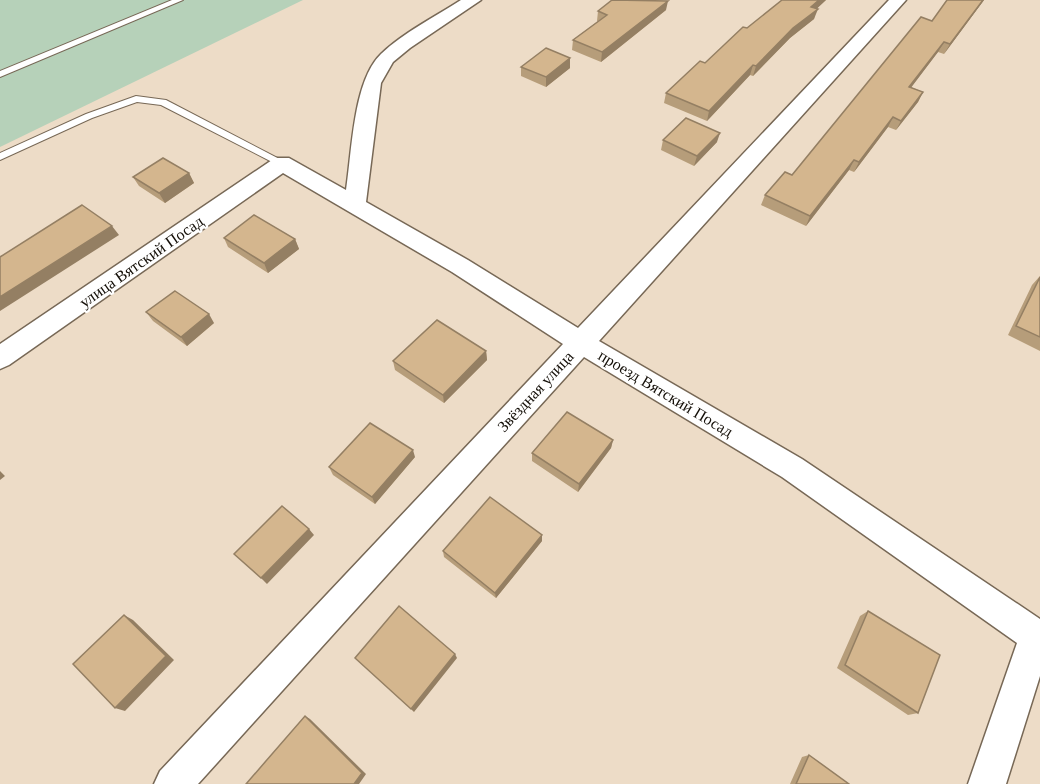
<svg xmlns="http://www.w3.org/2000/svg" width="1040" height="784" viewBox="0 0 1040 784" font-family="Georgia,serif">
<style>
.green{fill:#b6d1b9}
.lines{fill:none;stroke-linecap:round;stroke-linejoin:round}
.lane-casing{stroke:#776856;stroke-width:2}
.street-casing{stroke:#776856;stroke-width:3}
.lane{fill:#fff;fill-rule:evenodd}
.street{fill:#fff;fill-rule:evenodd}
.wall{fill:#b69d7a}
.shaded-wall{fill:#947f63}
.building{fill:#d4b68e;stroke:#947f63;stroke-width:1.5}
.labels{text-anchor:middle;stroke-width:4.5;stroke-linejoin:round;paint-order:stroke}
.street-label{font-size:16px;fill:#130e07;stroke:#fff}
</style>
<rect width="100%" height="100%" fill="#eddcc7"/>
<path class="green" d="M 0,0 L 303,0 L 0,147 Z"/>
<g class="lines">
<defs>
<path id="lane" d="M 172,0 L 183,0 L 0,77 L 0,71 Z
M 136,96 L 166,100 L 287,163 L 286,165 L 278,165 L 161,105 L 137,102 L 92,118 L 0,160 L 0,153 L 86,114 Z"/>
<path id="street" d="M 461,0 L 481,0 L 410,48 L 393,62 L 381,83 L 366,202 L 468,260 L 578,328 L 889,0 L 906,0 L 599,341 L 802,459 L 1040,619 L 1040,676 L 1006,784 L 968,784 L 1017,643 L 782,477 L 584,357 L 198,784 L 154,784 L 160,771 L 563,344 L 452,272 L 283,173 L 9,365 L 0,369 L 0,344 L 275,158 L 289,158 L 346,190 C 352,152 353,81 381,54 C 404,32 435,17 461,0 Z"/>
</defs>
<use href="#lane" class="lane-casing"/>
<use href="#street" class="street-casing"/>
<use href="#lane" class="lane"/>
<use href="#street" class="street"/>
</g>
<path class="wall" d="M 782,0 L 826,0 L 816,9 L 814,19 L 790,38 L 753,76 L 750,75 L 707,121 L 664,103 L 666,93 L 705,63 Z
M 984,0 L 944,54 L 938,52 L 911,87 L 923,92 L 918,102 L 896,130 L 888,127 L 854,172 L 849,170 L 806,226 L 761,205 L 765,195 L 792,175 L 932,21 Z
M 666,10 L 601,62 L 572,50 L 573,40 L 598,21 L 597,21 L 598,11 Z
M 570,58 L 570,68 L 546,87 L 521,76 L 521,67 Z
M 663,140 L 717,142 L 694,166 L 661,150 Z
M 189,173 L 194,183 L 165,203 L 139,186 L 133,177 Z
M 224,238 L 295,239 L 299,249 L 268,273 L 228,247 Z
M 1040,276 L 1040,351 L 1008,335 L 1032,285 Z
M 146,312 L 214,323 L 187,346 L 153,321 Z
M 486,351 L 487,360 L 444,403 L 395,370 L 393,361 Z
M 613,440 L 611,448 L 578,492 L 532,461 L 532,453 Z
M 415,457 L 375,504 L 333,475 L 329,467 Z
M 542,541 L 496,598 L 444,557 L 443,551 Z
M 868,611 L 918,713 L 908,715 L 837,668 L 860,616 Z
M 809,755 L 849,784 L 790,784 L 802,757 Z"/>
<path class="shaded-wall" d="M 819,0 L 826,0 L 808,17 L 811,7 Z
M 983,0 L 984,0 L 944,54 L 950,44 Z
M 668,1 L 666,10 L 601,62 L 602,52 Z
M 818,9 L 814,19 L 790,38 L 753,76 L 756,66 L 793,28 Z
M 944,42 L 938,52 L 904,97 L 909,87 Z
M 570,58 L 570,68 L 546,87 L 546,77 Z
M 753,65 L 750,75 L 707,121 L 709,111 Z
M 923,92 L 918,102 L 896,130 L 901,121 Z
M 893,117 L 888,127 L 854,172 L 859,162 Z
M 720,133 L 717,142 L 694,166 L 697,156 Z
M 854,160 L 849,170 L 806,226 L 810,216 Z
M 189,173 L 194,183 L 165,203 L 159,193 Z
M 112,226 L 119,235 L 0,311 L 0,297 Z
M 295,239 L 299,249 L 268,273 L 264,263 Z
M 209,314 L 214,323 L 187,346 L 181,337 Z
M 486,351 L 487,360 L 444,403 L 443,395 Z
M 613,440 L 611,448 L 578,492 L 579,484 Z
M 413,450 L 415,457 L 375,504 L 372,497 Z
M 0,471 L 5,476 L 0,480 Z
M 309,529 L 314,535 L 267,584 L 261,578 Z
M 542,535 L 542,541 L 496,598 L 495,593 Z
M 124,615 L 133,620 L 174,660 L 125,711 L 115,708 Z
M 455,654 L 457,658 L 414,712 L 411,709 Z
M 305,716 L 310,719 L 366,774 L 359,784 L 354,784 Z"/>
<path class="building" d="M 612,0 L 668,1 L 602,52 L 573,40 L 607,15 L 598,11 Z
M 782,0 L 819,0 L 811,7 L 818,9 L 793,28 L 756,66 L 753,65 L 709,111 L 666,93 L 700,61 L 705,63 L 743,27 L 747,28 Z
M 947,0 L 983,0 L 950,44 L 944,42 L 909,87 L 923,92 L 901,121 L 893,117 L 859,162 L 854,160 L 810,216 L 765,195 L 785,172 L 792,175 L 921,17 L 932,21 Z
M 546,48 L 570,58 L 546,77 L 521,67 Z
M 686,118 L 720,133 L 697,156 L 663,140 Z
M 163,158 L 189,173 L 159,193 L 133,177 Z
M 82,205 L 112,226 L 0,297 L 0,257 Z
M 254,215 L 295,239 L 264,263 L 224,238 Z
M 1040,277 L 1040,337 L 1016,326 Z
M 175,291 L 209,314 L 181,337 L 146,312 Z
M 437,320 L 486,351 L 443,395 L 393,361 Z
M 567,412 L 613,440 L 579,484 L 532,453 Z
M 370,423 L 413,450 L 372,497 L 329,467 Z
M 490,497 L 542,535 L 495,593 L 443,551 Z
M 282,506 L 309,529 L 261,578 L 234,554 Z
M 399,606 L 455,654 L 411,709 L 355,658 Z
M 868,611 L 940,655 L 918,713 L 845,665 Z
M 124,615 L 166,656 L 115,708 L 73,664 Z
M 305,716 L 362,773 L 354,784 L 246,784 Z
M 809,755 L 849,784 L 796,784 Z"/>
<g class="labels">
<g class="street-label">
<text transform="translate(141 261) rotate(-35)" y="6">улица Вятский Посад</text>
<text transform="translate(535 391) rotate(-47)" y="6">Звёздная улица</text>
<text transform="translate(666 393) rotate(31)" y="6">проезд Вятский Посад</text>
</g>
</g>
</svg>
